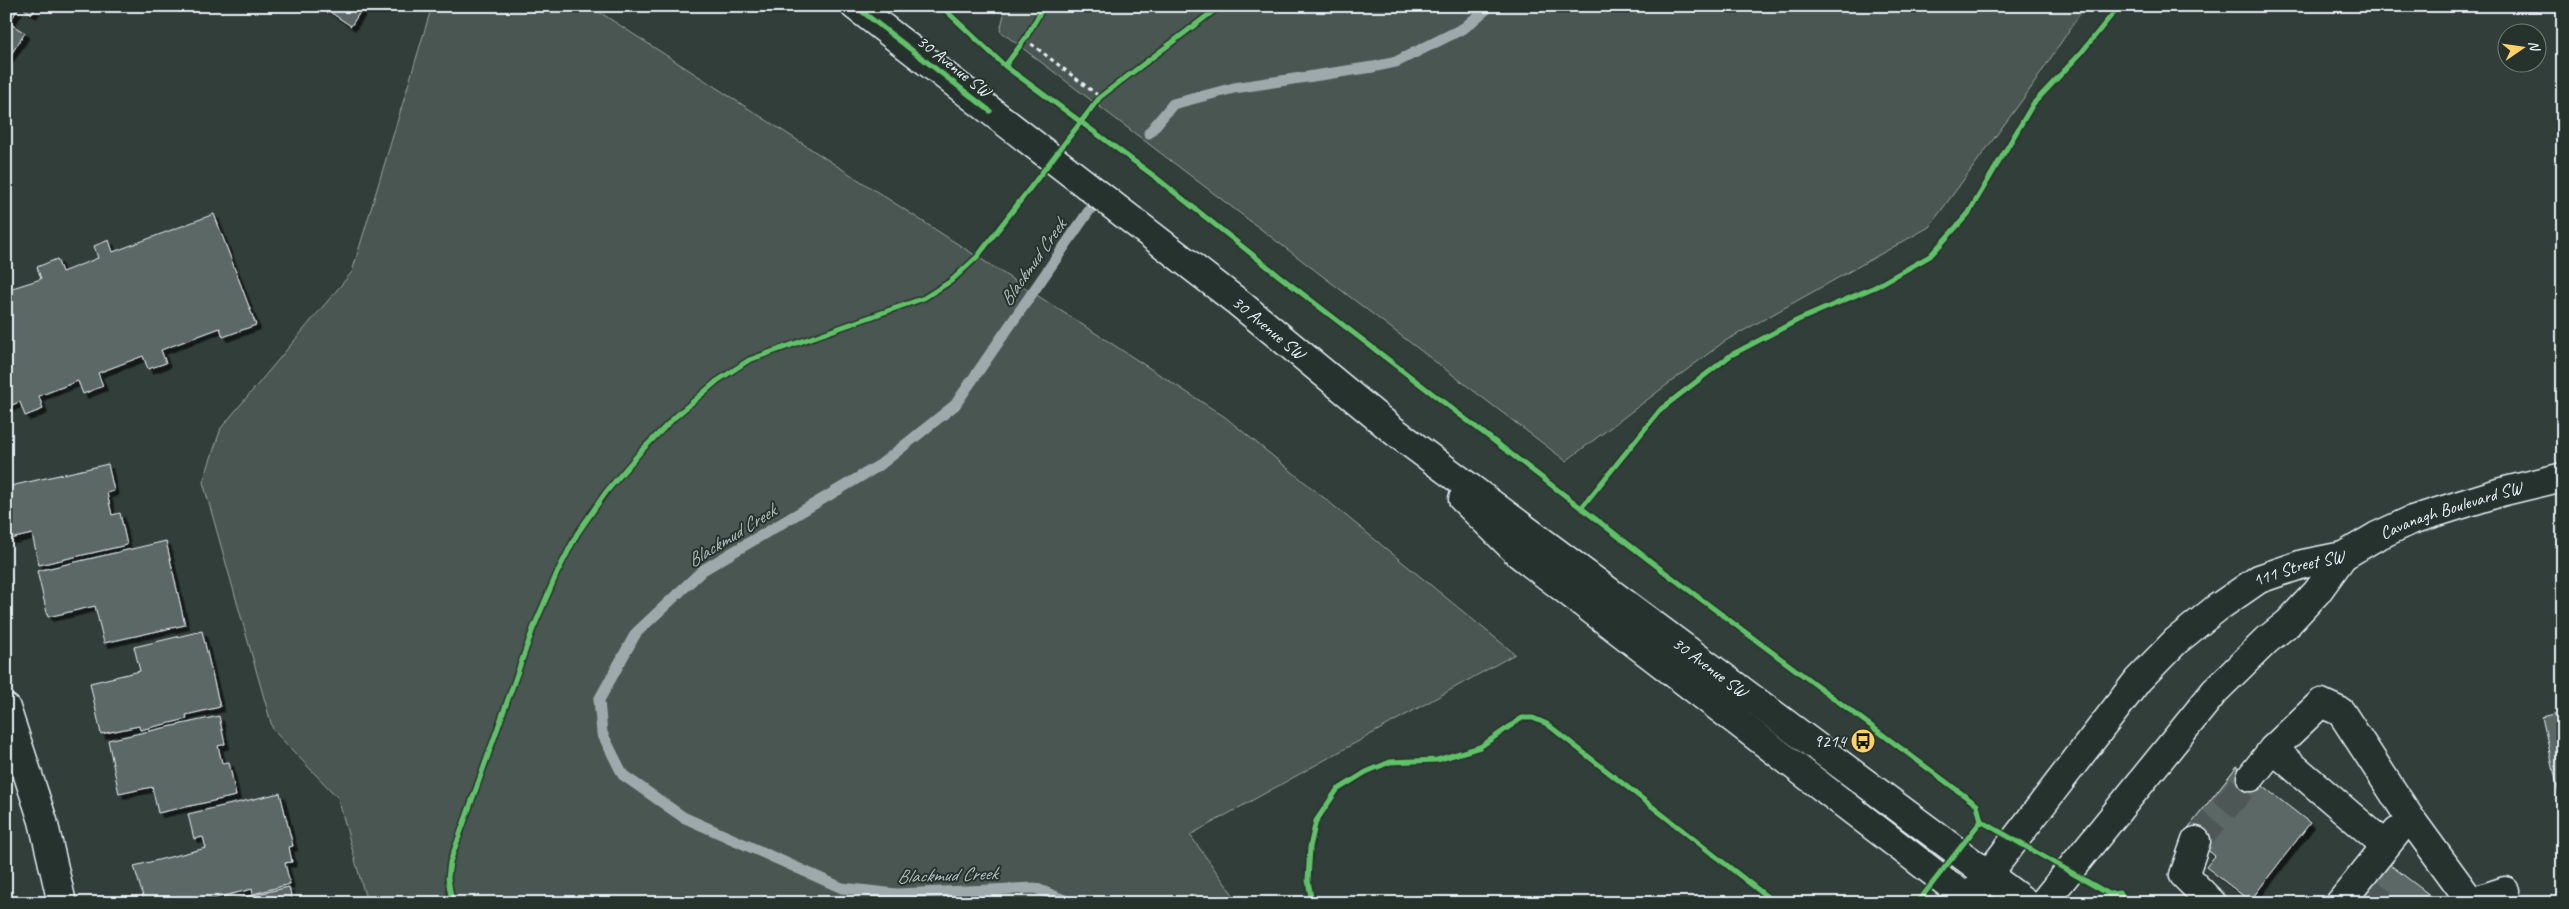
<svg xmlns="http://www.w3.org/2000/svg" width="2569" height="909" viewBox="0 0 2569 909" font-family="Caveat,sans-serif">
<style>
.green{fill:#495651;stroke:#98a4a4}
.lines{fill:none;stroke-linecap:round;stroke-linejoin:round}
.stream{stroke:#9ea9ab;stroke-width:11}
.building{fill:#5c6865;stroke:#e8f1f8;filter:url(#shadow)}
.minor-tunnel{stroke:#4d5956;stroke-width:28;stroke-dasharray:28 14;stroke-linecap:butt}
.minor-casing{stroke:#e8f1f8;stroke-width:31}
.major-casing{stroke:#e8f1f8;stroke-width:31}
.path{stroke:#e8f1f8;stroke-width:3;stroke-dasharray:4 4;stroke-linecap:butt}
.minor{stroke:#26332d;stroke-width:28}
.major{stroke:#26332d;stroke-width:28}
.cycleway-casing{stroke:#26332d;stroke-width:8}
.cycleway{stroke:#61c268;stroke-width:5}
.labels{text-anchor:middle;stroke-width:4;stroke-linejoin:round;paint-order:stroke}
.street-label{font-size:18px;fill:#e8f1f8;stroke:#26332d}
.poi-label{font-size:18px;fill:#e8f1f8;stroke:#26332d;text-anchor:end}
.water-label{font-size:19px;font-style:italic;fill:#b1bbbe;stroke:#26332d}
</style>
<defs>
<filter id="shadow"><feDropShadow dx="4.5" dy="4.5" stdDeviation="0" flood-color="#0009"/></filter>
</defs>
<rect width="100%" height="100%" fill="#323e39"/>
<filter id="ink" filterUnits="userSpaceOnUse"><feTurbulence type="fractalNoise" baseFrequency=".02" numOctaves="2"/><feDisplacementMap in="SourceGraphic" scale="10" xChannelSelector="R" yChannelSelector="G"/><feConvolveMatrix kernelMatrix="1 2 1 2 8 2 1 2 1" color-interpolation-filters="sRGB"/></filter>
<g filter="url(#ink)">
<path class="green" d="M 432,6 L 590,6 L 1225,417 L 1515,654 L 1190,835 L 1239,903 L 367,903 L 338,798 L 273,730 L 203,482 L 221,428 L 352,272 Z
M 1006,6 L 2085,6 L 2031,88 L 1929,227 L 1725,341 L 1566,461 L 1000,31 Z"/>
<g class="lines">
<path class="stream" d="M 1149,133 L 1173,104 L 1234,88 L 1373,67 L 1396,62 L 1464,28 L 1490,6
M 1072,903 L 1035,888 L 896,894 L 842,888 L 683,817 L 623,775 L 602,733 L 599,700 L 636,633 L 703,570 L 880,465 L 955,405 L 1093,205"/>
</g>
<path class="building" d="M 6,6 L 37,6 L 32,14 L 20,6 L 9,23 L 25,33 L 6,62 Z
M 321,6 L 364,6 L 351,26 Z
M 214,214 L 256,325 L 223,337 L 220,328 L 161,350 L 166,363 L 148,369 L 143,356 L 98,373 L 103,386 L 83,394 L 78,381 L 39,396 L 43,409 L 25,416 L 20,402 L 6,407 L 6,290 L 41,279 L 37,267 L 57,259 L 62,272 L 98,258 L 94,246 L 109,240 L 113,252 Z
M 108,464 L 114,491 L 107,493 L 112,515 L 120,513 L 127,545 L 39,565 L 32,534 L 6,540 L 6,487 Z
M 166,541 L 185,625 L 104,643 L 95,606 L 48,617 L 37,571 Z
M 202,631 L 220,707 L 186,715 L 187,719 L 140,730 L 139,726 L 101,734 L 90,683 L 140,671 L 134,647 Z
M 2563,712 L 2563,812 L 2542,717 Z
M 219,716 L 225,744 L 218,746 L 222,763 L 229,762 L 236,796 L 158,813 L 152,787 L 119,794 L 108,740 Z
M 2237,766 L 2310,823 L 2250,901 L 2206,867 L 2215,856 L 2185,832 Z
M 280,793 L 293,846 L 289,847 L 292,862 L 285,863 L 290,884 L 253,894 L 252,889 L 200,902 L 199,899 L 183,903 L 145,903 L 134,866 L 206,848 L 203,837 L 194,839 L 188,814 Z
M 2389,864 L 2431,896 L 2425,903 L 2359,903 Z
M 289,887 L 293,903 L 219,903 Z"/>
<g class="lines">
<path class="minor-tunnel" d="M 2196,841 L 2251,777
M 2368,891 L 2383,903"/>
<defs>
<g id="minor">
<path d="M 6,708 L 43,821 L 62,903"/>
<path d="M 2273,749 L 2385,845"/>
<path d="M 2251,777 L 2273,749 L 2321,703 L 2341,712 L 2410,818 L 2472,903"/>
<path d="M 2196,841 L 2184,875 L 2212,903"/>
<path d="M 2472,902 L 2505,891"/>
<path id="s1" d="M 1966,903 L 2138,680 L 2176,641 L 2217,608 L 2259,579 L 2303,564 L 2343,556 L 2377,536 L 2412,520 L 2501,492 L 2563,477"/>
<path d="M 2043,903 L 2215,691 L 2267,640 L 2288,623 L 2317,592 L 2343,556"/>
<path d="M 2340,903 L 2397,832"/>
</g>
<g id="major">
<path id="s2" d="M 855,6 L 1239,303 L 1394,431 L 2026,903"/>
<path d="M 1463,499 L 1519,554 L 1973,903"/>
</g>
</defs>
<use href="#minor" class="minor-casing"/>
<use href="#major" class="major-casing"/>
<path class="path" d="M 1025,39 L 1100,97"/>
<use href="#minor" class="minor"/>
<use href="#major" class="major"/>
<defs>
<path id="cycleway" d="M 855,6 L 990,111
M 941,6 L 1005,66 L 1154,176 L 1278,275 L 1662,570 L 1977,805 L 1981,821 L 2109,894 L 2120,893 L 2130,903
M 1005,66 L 1025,39 L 1044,6
M 1582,507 L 1661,409 L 1731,355 L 1798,320 L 1875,287 L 1930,256 L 1968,214 L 2033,104 L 2081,53 L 2119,6
M 452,903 L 448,878 L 450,862 L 533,629 L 557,573 L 577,534 L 606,492 L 642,450 L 675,417 L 717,381 L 749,360 L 924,298 L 951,281 L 977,257 L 1100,97 L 1220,6
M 1312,903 L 1308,880 L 1310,847 L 1316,821 L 1337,790 L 1366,772 L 1390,762 L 1437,760 L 1480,747 L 1522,718 L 1533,718 L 1547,724 L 1775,903
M 1917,903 L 1981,821"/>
</defs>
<use href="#cycleway" class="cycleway-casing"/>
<use href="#cycleway" class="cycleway"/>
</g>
</g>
<defs>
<symbol id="bus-disc" viewBox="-11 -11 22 22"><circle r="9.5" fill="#ffd166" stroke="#26332d"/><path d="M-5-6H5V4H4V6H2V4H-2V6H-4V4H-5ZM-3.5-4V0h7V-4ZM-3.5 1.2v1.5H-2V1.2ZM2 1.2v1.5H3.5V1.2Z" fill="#111"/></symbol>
</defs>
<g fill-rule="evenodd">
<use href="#bus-disc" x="1849" y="727" width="28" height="28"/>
</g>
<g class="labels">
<g class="street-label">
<text transform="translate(954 66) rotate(38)" y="6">30 Avenue SW</text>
<text dy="6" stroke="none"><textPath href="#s2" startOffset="524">30 Avenue SW</textPath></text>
<text dy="6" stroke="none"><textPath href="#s1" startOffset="645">Cavanagh Boulevard SW</textPath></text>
<text dy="6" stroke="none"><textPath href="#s1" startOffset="481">111 Street SW</textPath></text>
<text dy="6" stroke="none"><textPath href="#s2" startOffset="1081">30 Avenue SW</textPath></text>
</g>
<g class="poi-label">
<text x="1846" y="747">9214</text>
</g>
<g class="water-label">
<text transform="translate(1032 262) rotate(-55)" y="7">Blackmud Creek</text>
<text transform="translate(731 535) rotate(-32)" y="7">Blackmud Creek</text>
<text transform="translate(947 874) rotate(-2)" y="7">Blackmud Creek</text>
</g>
</g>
<rect width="2569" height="909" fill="none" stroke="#26332d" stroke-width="25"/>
<rect x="12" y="12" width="2544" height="884" fill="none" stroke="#e8f1f8" stroke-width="2" filter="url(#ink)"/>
<g transform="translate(2522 48) rotate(77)"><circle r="24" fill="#26332d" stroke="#747f7e"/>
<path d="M0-4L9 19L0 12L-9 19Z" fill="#ffd166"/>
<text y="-8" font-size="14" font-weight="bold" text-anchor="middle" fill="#e8f1f8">N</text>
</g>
</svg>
